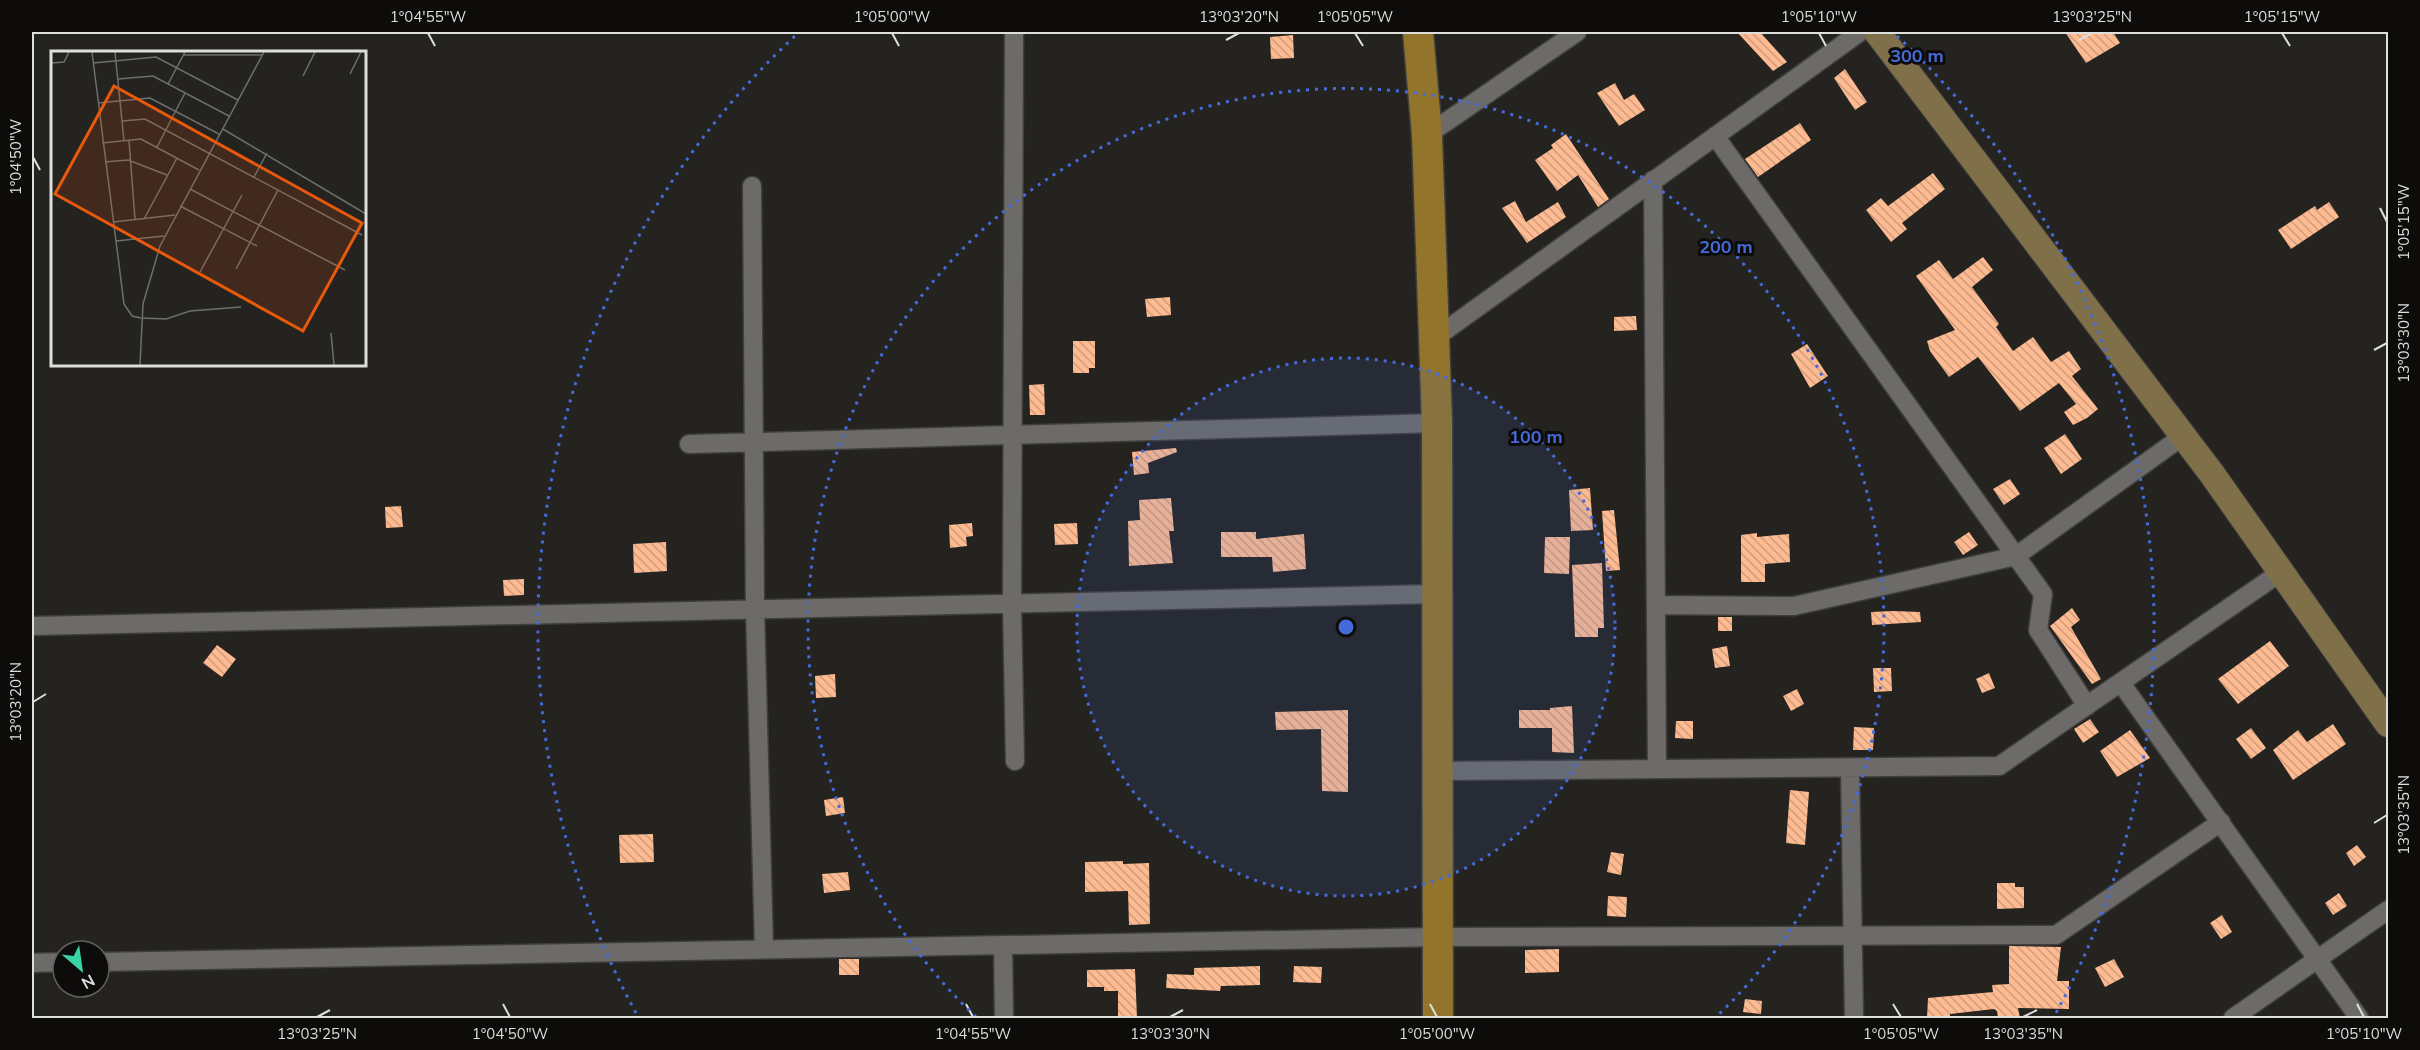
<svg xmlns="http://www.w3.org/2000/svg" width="2420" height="1050" viewBox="0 0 2420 1050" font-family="Mulish,sans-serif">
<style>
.building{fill:url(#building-back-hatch)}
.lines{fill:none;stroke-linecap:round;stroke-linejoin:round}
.street-casing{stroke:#3f3e3c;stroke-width:21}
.secondary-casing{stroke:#3f3e3c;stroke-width:28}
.primary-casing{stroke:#3f3e3c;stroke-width:33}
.street{stroke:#6d6b69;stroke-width:18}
.secondary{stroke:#80704a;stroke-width:26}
.primary{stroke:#92742a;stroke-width:30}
.ticks{fill:none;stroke:#dededc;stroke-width:2}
.ring{fill:none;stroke:#446bd9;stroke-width:3;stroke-dasharray:3 6}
.inset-road{fill:none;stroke:#6e6e6b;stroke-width:1.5}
.view{fill:#e8590c;fill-opacity:0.15;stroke:#e8590c;stroke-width:3}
.inset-edge{fill:none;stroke:#dededc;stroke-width:3}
.centre{fill:#446bd9;stroke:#0d0c0b;stroke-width:3}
.ring-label{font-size:18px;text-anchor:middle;font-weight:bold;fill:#446bd9;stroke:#0d0c0b;stroke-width:6;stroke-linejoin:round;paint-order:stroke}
.neatline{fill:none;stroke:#dededc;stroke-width:2}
.ticks-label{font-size:15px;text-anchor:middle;fill:#dededc}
</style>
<defs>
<pattern id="building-back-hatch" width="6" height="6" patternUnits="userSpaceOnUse" patternTransform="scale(1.5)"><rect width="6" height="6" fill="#febb91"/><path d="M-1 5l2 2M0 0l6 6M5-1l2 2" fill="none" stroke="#cf9d7d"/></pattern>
</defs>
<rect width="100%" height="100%" fill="#242320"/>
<path class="building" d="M 1737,32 L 1760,32 L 1787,62 L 1773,71 Z
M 2065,32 L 2113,32 L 2120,43 L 2086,63 Z
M 1293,35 L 1294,58 L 1271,59 L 1270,37 Z
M 1845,69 L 1867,102 L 1855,110 L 1834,78 Z
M 1615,83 L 1624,100 L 1634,94 L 1645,110 L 1619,126 L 1597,93 Z
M 1800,123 L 1811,140 L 1758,177 L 1745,159 Z
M 1566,134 L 1609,199 L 1598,207 L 1578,175 L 1557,191 L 1535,160 L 1553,148 L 1551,145 Z
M 1933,173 L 1945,189 L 1902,223 L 1907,229 L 1891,242 L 1866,210 L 1881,198 L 1888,206 Z
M 1515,201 L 1526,222 L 1558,202 L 1566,217 L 1527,243 L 1502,208 Z
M 2329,202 L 2339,217 L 2291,249 L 2278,230 L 2315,206 L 2317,210 Z
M 1983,257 L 1993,270 L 1972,287 L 1999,324 L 1996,327 L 2013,351 L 2033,337 L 2051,362 L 2069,351 L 2081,369 L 2072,376 L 2098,409 L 2087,418 L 2073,425 L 2064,412 L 2076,404 L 2059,383 L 2020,411 L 1978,357 L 1949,377 L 1930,351 L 1927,341 L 1955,330 L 1916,276 L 1939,260 L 1953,279 Z
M 1170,297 L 1171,315 L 1147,317 L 1145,299 Z
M 1636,316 L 1637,330 L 1614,331 L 1614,317 Z
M 1073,341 L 1095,341 L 1095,368 L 1089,368 L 1089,373 L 1073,373 Z
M 1807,344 L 1828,376 L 1810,388 L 1791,354 Z
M 1044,384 L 1045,415 L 1030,415 L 1029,385 Z
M 2065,434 L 2082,459 L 2061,474 L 2044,448 Z
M 1176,448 L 1177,452 L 1148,463 L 1149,473 L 1134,475 L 1132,452 Z
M 2010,479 L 2020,494 L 2004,505 L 1993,489 Z
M 1590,488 L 1593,530 L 1571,531 L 1569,490 Z
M 1171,498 L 1174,531 L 1169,531 L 1173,563 L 1129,566 L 1128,521 L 1140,520 L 1139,500 Z
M 401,506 L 403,527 L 386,528 L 385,507 Z
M 1614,510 L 1620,570 L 1606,571 L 1602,511 Z
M 972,523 L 973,536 L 966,537 L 967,546 L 950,548 L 949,525 Z
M 1077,523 L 1078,544 L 1055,545 L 1054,524 Z
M 1221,532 L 1256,532 L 1256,539 L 1304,534 L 1306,569 L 1273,572 L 1272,557 L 1221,557 Z
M 1969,532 L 1978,545 L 1963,555 L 1954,542 Z
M 1757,533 L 1757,537 L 1789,534 L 1790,562 L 1765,564 L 1765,582 L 1741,582 L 1741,535 Z
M 1545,537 L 1570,537 L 1569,574 L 1544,573 Z
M 666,542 L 667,571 L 634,573 L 633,544 Z
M 1602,563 L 1604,628 L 1598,628 L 1598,637 L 1575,637 L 1572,565 Z
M 524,579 L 524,595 L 504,596 L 503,580 Z
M 2072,608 L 2080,620 L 2071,627 L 2101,679 L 2092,684 L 2050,626 Z
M 1893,611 L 1920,612 L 1921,622 L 1872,625 L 1871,612 Z
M 1718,617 L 1732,617 L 1732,631 L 1718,631 Z
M 2270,641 L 2289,666 L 2238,704 L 2218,679 Z
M 217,645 L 236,659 L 222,677 L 203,663 Z
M 1727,646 L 1730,666 L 1715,668 L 1712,649 Z
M 1873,668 L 1891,668 L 1892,691 L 1874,692 Z
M 1989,673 L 1995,688 L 1982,693 L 1976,679 Z
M 835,674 L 836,697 L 816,698 L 815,676 Z
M 1797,689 L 1804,704 L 1791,711 L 1783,696 Z
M 1572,706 L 1574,753 L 1552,752 L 1552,728 L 1519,728 L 1519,710 L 1550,710 L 1550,708 Z
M 1348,710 L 1348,792 L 1322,791 L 1321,729 L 1276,730 L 1275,712 Z
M 2090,719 L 2099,732 L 2083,743 L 2074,729 Z
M 1676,721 L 1693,721 L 1693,739 L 1675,738 Z
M 2333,724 L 2346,744 L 2293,780 L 2273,750 L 2298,730 L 2307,742 Z
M 1854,727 L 1874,728 L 1873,750 L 1853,750 Z
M 2251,728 L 2266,748 L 2251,759 L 2236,739 Z
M 2130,730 L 2150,758 L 2117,777 L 2100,751 Z
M 1790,790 L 1809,792 L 1805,845 L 1786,843 Z
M 843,797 L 845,813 L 826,816 L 824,800 Z
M 653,834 L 654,862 L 620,863 L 619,835 Z
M 2357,845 L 2366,857 L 2354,866 L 2346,853 Z
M 1611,852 L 1624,854 L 1621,875 L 1607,872 Z
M 1123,861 L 1123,864 L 1149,863 L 1150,924 L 1129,925 L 1128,891 L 1085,892 L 1085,862 Z
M 848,872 L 850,890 L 824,893 L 822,874 Z
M 1997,883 L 2015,883 L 2015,887 L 2024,887 L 2024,908 L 1997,909 Z
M 2339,893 L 2347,906 L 2333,915 L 2325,903 Z
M 1608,896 L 1627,897 L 1626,917 L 1607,916 Z
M 2222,915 L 2232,932 L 2221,939 L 2210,923 Z
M 2009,946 L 2061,947 L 2057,981 L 2069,981 L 2069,1009 L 2018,1008 L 2020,1018 L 1998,1018 L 1997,1011 L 1994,1009 L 1950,1014 L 1950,1018 L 1927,1018 L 1928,998 L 1993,992 L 1992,985 L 2009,984 Z
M 1559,949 L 1559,972 L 1525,973 L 1525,950 Z
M 839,959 L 859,959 L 859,975 L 839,975 Z
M 2114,959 L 2124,977 L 2105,987 L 2095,968 Z
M 1260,966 L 1260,985 L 1221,986 L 1220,991 L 1166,988 L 1167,974 L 1194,975 L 1194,968 Z
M 1294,966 L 1322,967 L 1321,983 L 1293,982 Z
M 1135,969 L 1137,1018 L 1118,1018 L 1118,991 L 1104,991 L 1104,987 L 1087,987 L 1087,970 Z
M 1745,999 L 1762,1001 L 1761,1014 L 1743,1012 Z"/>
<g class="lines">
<defs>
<path id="street" d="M 1014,32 L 1012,604 L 1015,761
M 1427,135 L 1577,32
M 1715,136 L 2043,594 L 2038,630 L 2087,706
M 1653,180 L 1657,769
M 752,186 L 755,609 L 764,949
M 1435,338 L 1860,32
M 689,444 L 1437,423
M 1656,605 L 1794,606 L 2016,556 L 2183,436
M 32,626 L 1436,594
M 2121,683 L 2359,1018
M 1850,768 L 1854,1018
M 1436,771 L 1999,766 L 2281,572
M 1003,945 L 1004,1018
M 99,962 L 1438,937 L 2056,935 L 2221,822
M 32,963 L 63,962
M 2233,1018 L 2388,910"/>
<path id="secondary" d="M 1877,32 L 2212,474 L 2388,724"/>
<path id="primary" d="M 1418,32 L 1427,135 L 1437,423 L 1438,1018"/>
</defs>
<use href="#street" class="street-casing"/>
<use href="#secondary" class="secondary-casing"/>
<use href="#primary" class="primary-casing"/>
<use href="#street" class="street"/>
<use href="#secondary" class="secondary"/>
<use href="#primary" class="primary"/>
</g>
<path class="ticks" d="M 428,33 L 435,46M 892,33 L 899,46M 1355,33 L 1363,46M 1819,33 L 1826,46M 2282,33 L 2290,46M 1226,40 L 1239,33M 2079,40 L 2092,33M 33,157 L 40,170M 2380,208 L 2387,222M 2374,350 L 2387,343M 33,702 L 46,694M 2374,823 L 2387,815M 503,1004 L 510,1017M 966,1004 L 973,1017M 1430,1004 L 1437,1017M 1893,1004 L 1901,1017M 2357,1004 L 2364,1017M 317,1017 L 330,1010M 1170,1017 L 1183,1010M 2023,1017 L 2037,1010"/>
<circle cx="1346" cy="627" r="269" fill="#446bd9" fill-opacity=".12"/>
<g class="ring">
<circle cx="1346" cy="627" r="269"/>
<path d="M976 1017A538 538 0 1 1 1716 1017"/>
<path d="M636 1013A808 808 0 0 1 795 36M1897 36A808 808 0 0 1 2056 1013"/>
</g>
<g transform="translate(51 51)">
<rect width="315" height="315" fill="#242320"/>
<path class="inset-road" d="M 41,1 L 73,253 L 81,265 L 90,267M 64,1 L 73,90M 133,4 L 211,4M 0,12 L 13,11 L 18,1M 42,12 L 105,6 L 187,49M 299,23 L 310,1M 252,25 L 264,1M 67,28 L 102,25 L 178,65M 117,33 L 134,1M 47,52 L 99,47 L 168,83M 71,70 L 94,68 L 311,184M 172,78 L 315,163M 78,89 L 84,169M 51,92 L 90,88 L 148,119M 106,96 L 134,42M 54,111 L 77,109 L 116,124M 203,126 L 216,102M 139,138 L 294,219M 129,155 L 206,195M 93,168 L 126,107M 62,171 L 124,164M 65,190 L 113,185M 185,218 L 227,139M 149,221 L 191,144M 91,267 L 115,268 L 139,260 L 190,256M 280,282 L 283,314M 89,314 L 92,253 L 109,195 L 213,1"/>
<path class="view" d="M 63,35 L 311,172 L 252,280 L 4,143 Z"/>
<rect width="315" height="315" class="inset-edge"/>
</g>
<circle cx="1346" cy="627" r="9" class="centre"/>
<g class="ring-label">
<text x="1917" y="62">300 m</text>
<text x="1726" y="253">200 m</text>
<text x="1536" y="443">100 m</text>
</g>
<rect width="2420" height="1050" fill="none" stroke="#0d0c0b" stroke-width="66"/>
<g transform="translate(81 969) rotate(151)"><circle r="28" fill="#0d0c0b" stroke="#61605f" stroke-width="1.5"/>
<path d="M0-4.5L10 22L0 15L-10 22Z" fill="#39d4a5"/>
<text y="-9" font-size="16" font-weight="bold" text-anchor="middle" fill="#dededc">N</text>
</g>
<rect x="33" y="33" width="2354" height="984" class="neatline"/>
<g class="ticks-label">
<text x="428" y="22">1°04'55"W</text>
<text x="892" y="22">1°05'00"W</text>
<text x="1239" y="22">13°03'20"N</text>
<text x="1355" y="22">1°05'05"W</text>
<text x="1819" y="22">1°05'10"W</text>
<text x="2092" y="22">13°03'25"N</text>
<text x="2282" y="22">1°05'15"W</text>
<text transform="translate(16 157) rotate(-90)" y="5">1°04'50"W</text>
<text transform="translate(2404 222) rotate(-90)" y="5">1°05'15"W</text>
<text transform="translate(2404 343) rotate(-90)" y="5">13°03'30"N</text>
<text transform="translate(16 702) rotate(-90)" y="5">13°03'20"N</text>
<text transform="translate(2404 815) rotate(-90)" y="5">13°03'35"N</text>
<text x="317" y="1039">13°03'25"N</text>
<text x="510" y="1039">1°04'50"W</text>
<text x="973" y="1039">1°04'55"W</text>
<text x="1170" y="1039">13°03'30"N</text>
<text x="1437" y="1039">1°05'00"W</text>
<text x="1901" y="1039">1°05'05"W</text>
<text x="2023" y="1039">13°03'35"N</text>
<text x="2364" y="1039">1°05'10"W</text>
</g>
</svg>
